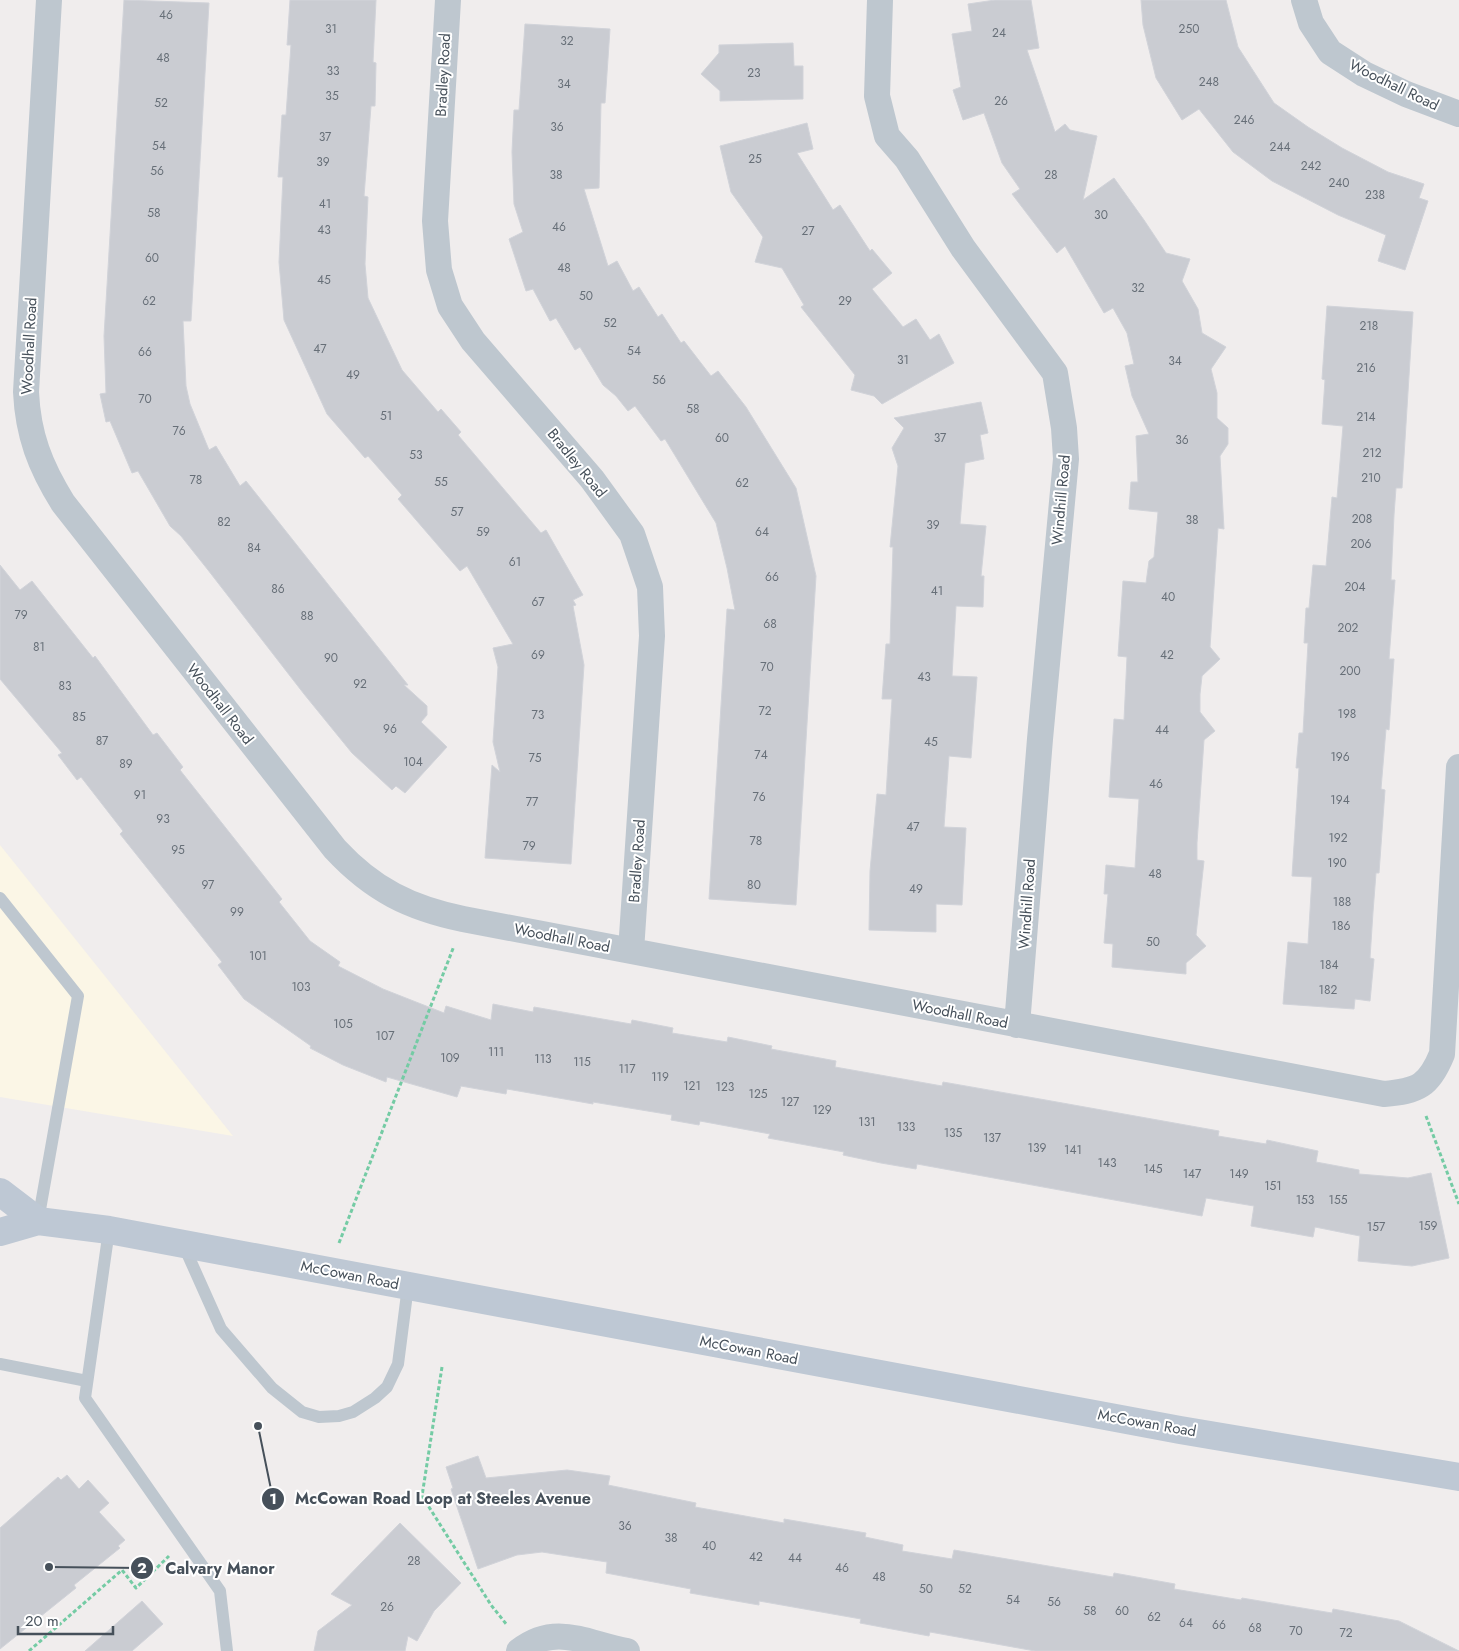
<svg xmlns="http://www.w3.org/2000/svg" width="1459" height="1651" viewBox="0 0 1459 1651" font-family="Jost,sans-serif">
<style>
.commercial{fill:#fbf6e6}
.building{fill:#caccd2;stroke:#d1d3d9}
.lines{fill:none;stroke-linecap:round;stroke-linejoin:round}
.path{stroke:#74cba4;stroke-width:3;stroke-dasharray:4 2.5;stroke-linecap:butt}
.service{stroke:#bec7cf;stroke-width:12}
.minor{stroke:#bec7cf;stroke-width:26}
.secondary{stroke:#bec8d4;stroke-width:28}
.labels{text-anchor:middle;stroke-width:4;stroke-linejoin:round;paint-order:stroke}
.number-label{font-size:12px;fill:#676f78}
.street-label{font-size:15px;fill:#46505a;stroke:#fff}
.leader{fill:none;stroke:#46505a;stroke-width:2}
.callout-dot{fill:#46505a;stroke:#fff;stroke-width:2}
.mark-label{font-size:15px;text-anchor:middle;font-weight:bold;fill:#fff}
.callout-label{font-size:16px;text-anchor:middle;font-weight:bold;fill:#46505a;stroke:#fff;stroke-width:4;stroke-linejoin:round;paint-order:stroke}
</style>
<rect width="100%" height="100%" fill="#f0eded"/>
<path class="commercial" d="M 0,845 L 233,1136 L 0,1097 Z"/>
<path class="building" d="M 124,0 L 209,3 L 191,321 L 183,321 L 186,386 L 190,404 L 209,450 L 216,446 L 240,486 L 246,481 L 408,685 L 404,685 L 427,706 L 427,715 L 421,722 L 447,747 L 405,793 L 396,786 L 392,790 L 352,753 L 304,694 L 208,570 L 181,536 L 170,526 L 138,471 L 132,473 L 110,421 L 106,422 L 100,394 L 106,393 L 104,336 Z
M 290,0 L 376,0 L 373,62 L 376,63 L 375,106 L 371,106 L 364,196 L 368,197 L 365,264 L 368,298 L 402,370 L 438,412 L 441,409 L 461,432 L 458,435 L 541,533 L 546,530 L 583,595 L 573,600 L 576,605 L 573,606 L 584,665 L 571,864 L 485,858 L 492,765 L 500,772 L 493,742 L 498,667 L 493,648 L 513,644 L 467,566 L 460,571 L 398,499 L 402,495 L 368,456 L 365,458 L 327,414 L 284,320 L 279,262 L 283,177 L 278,177 L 282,115 L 286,115 L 291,45 L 287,45 Z
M 995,0 L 1031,0 L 1039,48 L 1027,50 L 1055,132 L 1065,124 L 1070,130 L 1097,136 L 1083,200 L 1114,178 L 1144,220 L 1166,253 L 1190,259 L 1182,281 L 1198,309 L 1202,333 L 1226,347 L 1211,369 L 1217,393 L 1217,418 L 1228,428 L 1228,444 L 1220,456 L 1224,529 L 1218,528 L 1210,647 L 1220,659 L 1202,676 L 1200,694 L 1200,712 L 1215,731 L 1204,740 L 1197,843 L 1197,860 L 1204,861 L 1196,935 L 1206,946 L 1186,963 L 1186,974 L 1112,967 L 1113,944 L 1104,943 L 1108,894 L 1104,894 L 1106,865 L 1135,868 L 1139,799 L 1109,797 L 1114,719 L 1124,720 L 1127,657 L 1118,656 L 1123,581 L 1146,583 L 1149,561 L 1154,557 L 1158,512 L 1129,509 L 1131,482 L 1138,482 L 1136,436 L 1149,434 L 1132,396 L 1125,366 L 1134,364 L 1127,333 L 1113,308 L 1104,313 L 1065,246 L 1057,253 L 1012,194 L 1020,189 L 1002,163 L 984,113 L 963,120 L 953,90 L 961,87 L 952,34 L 972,31 L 968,4 Z
M 1141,0 L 1226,0 L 1238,47 L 1274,103 L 1308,127 L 1342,148 L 1388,172 L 1424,184 L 1419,198 L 1428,201 L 1405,270 L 1378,261 L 1386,235 L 1338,215 L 1272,181 L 1233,152 L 1199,109 L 1182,120 L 1156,78 L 1143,25 Z
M 525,24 L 610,29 L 605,103 L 601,103 L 599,188 L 584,189 L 608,266 L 617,261 L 633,291 L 639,287 L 658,317 L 662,314 L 681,343 L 684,341 L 711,376 L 718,371 L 746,407 L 796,488 L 816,576 L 796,905 L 709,899 L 727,609 L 735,610 L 727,568 L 716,523 L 665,439 L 661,441 L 635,406 L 628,411 L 616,396 L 603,385 L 580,347 L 575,350 L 556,318 L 550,321 L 533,289 L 526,291 L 509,239 L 523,232 L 514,204 L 512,152 L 514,110 L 519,110 Z
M 793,43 L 794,66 L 803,66 L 803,99 L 720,101 L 720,91 L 701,74 L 719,53 L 719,45 Z
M 807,123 L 813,149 L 797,153 L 833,210 L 840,205 L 870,251 L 872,249 L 892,273 L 872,289 L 903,327 L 916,319 L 930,340 L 939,334 L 954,363 L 882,404 L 874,396 L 851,390 L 855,375 L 801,307 L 804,305 L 782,268 L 755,262 L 763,237 L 731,192 L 720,146 Z
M 1327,306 L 1413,312 L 1402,488 L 1396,488 L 1394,515 L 1391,580 L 1395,580 L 1389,659 L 1394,659 L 1389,730 L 1386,729 L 1381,789 L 1385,790 L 1379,873 L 1376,873 L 1373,912 L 1370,958 L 1374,959 L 1370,1001 L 1355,999 L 1354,1009 L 1283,1004 L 1288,942 L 1308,944 L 1312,877 L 1292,876 L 1299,768 L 1296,768 L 1299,733 L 1303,733 L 1308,643 L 1304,643 L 1306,608 L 1309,608 L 1313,565 L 1326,566 L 1332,497 L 1337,498 L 1343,426 L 1322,424 L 1325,380 L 1322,379 Z
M 981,402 L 988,433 L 980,435 L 984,459 L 965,463 L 960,524 L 986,526 L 981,576 L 984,576 L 983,607 L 956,606 L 952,676 L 977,677 L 971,758 L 949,756 L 944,827 L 966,828 L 962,905 L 936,904 L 936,932 L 869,930 L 870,871 L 877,794 L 886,795 L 892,699 L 882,699 L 886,644 L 890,644 L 893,547 L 890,547 L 898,466 L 892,448 L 904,428 L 894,418 Z
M 0,565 L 20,590 L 32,581 L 93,658 L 95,656 L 153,735 L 157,733 L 183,767 L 180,770 L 282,899 L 279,902 L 310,941 L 340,962 L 338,966 L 383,989 L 444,1013 L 446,1006 L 491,1020 L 493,1004 L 533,1012 L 534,1007 L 631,1024 L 632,1020 L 673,1028 L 672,1033 L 727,1042 L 728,1037 L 772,1046 L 771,1049 L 836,1061 L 835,1067 L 942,1086 L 943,1082 L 1040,1099 L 1219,1131 L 1218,1136 L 1266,1144 L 1267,1140 L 1318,1151 L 1316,1162 L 1359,1170 L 1359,1174 L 1408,1178 L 1431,1173 L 1449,1258 L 1412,1266 L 1358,1261 L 1360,1236 L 1315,1227 L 1313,1237 L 1251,1226 L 1254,1206 L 1206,1198 L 1202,1216 L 917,1164 L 916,1169 L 881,1163 L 843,1155 L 844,1152 L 768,1138 L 770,1134 L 700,1121 L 699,1125 L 671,1120 L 672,1115 L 593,1102 L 593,1104 L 507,1089 L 506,1094 L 461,1086 L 457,1097 L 387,1077 L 386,1082 L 343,1065 L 310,1048 L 311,1046 L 244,999 L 218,965 L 222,962 L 120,834 L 123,831 L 81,777 L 77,780 L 58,755 L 62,753 L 0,679 Z
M 478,1456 L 486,1478 L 567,1470 L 610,1476 L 608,1485 L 696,1503 L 695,1507 L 745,1516 L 784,1523 L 784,1519 L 866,1533 L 865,1537 L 903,1545 L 902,1551 L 952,1559 L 954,1550 L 1113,1577 L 1114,1573 L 1175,1584 L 1174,1589 L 1241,1600 L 1242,1598 L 1332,1613 L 1333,1609 L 1399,1621 L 1459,1651 L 1035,1651 L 930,1632 L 929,1636 L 860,1623 L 861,1619 L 759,1601 L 759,1605 L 690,1593 L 691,1589 L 606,1573 L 607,1562 L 542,1552 L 517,1555 L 478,1569 L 451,1489 L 453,1488 L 446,1467 Z
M 67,1475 L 79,1489 L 88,1480 L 109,1503 L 99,1512 L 125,1540 L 118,1546 L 120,1548 L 74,1585 L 76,1588 L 0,1649 L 0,1528 L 58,1477 L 61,1480 Z
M 400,1523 L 461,1583 L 434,1611 L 417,1641 L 408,1636 L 405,1651 L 314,1651 L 318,1631 L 352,1605 L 331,1594 Z
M 142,1601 L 163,1624 L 132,1651 L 85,1651 Z"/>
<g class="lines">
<path class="path" d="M 1426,1116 L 1459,1204
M 339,1243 L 454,946
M 442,1367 L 422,1496 L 491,1605 L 507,1625
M 29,1651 L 122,1570 L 136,1588 L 169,1556"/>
<path class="service" d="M 0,898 L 78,996 L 38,1221
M 109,1230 L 85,1398 L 220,1591 L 227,1651
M 183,1244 L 221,1329 L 272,1388 L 302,1412 L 319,1417 L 339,1416 L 353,1412 L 375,1398 L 387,1387 L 398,1364 L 408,1286
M 0,1364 L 87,1381"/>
<path class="minor" d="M 49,0 L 26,392 C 28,435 40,466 63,503 L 335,849 C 373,890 410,908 463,919 L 1384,1094 C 1418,1091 1429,1086 1442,1054 L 1459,767
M 448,0 L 435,221 L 439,270 L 450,306 L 473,341 L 592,479 L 632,534 L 650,587 L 652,636 L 631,951
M 880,0 L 877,96 L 887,136 L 907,159 L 963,248 L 1055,373 L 1064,428 L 1066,459 L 1040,739 L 1017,1025
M 1304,0 L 1311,23 L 1330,52 L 1364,74 L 1406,94 L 1459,114
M 519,1651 C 556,1622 587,1644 627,1651"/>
<path class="secondary" d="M 0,1192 L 38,1221
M 0,1232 L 38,1221 L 109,1230 L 1180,1430 L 1459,1477"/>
</g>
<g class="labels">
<g class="number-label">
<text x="166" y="19">46</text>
<text x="331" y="33">31</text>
<text x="1189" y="33">250</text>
<text x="999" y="37">24</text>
<text x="567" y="45">32</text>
<text x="163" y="62">48</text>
<text x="333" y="75">33</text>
<text x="754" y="77">23</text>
<text x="1209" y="86">248</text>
<text x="564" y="88">34</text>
<text x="332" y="100">35</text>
<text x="1001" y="105">26</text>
<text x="161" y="107">52</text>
<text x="1244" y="124">246</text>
<text x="557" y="131">36</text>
<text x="325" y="141">37</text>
<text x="159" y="150">54</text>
<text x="1280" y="151">244</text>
<text x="755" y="163">25</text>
<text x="323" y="166">39</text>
<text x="1311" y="170">242</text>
<text x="157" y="175">56</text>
<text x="556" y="179">38</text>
<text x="1051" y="179">28</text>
<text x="1339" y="187">240</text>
<text x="1375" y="199">238</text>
<text x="325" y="208">41</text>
<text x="154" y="217">58</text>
<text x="1101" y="219">30</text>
<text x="559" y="231">46</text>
<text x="324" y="234">43</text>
<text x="808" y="235">27</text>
<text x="152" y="262">60</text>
<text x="564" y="272">48</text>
<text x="324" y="284">45</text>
<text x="1138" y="292">32</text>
<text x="586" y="300">50</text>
<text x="149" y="305">62</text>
<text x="845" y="305">29</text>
<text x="610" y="327">52</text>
<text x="1369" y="330">218</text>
<text x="320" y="353">47</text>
<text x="634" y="355">54</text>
<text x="145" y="356">66</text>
<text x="903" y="364">31</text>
<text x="1175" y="365">34</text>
<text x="1366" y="372">216</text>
<text x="353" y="379">49</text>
<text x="659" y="384">56</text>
<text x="145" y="403">70</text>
<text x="693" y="413">58</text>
<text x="386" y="420">51</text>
<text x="1366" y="421">214</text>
<text x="179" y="435">76</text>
<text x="722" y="442">60</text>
<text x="940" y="442">37</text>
<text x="1182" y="444">36</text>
<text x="1372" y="457">212</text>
<text x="416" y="459">53</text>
<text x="1371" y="482">210</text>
<text x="196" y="484">78</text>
<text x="441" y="486">55</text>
<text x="742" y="487">62</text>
<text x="457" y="516">57</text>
<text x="1362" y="523">208</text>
<text x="1192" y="524">38</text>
<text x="224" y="526">82</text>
<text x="933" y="529">39</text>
<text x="483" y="536">59</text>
<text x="762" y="536">64</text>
<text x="1361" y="548">206</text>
<text x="254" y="552">84</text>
<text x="515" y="566">61</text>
<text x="772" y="581">66</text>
<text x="1355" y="591">204</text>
<text x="278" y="593">86</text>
<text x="937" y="595">41</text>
<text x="1168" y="601">40</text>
<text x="538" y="606">67</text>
<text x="21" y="619">79</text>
<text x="307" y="620">88</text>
<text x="770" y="628">68</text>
<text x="1348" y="632">202</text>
<text x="39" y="651">81</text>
<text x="538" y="659">69</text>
<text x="1167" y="659">42</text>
<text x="331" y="662">90</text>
<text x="767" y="671">70</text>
<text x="1350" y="675">200</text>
<text x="924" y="681">43</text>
<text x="360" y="688">92</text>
<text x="65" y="690">83</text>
<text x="765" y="715">72</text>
<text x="1347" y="718">198</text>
<text x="538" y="719">73</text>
<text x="79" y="721">85</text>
<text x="390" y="733">96</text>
<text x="1162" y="734">44</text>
<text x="102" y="745">87</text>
<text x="931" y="746">45</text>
<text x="761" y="759">74</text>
<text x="1340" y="761">196</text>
<text x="535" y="762">75</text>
<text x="413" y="766">104</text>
<text x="126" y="768">89</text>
<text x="1156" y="788">46</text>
<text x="140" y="799">91</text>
<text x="759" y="801">76</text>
<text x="1340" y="804">194</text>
<text x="532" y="806">77</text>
<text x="163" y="823">93</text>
<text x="913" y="831">47</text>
<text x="1338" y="842">192</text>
<text x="756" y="845">78</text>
<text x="529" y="850">79</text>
<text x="178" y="854">95</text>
<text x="1337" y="867">190</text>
<text x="1155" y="878">48</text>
<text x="208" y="889">97</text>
<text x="754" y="889">80</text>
<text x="916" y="893">49</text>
<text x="1342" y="906">188</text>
<text x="237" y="916">99</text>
<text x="1341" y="930">186</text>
<text x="1153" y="946">50</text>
<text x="258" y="960">101</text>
<text x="1329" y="969">184</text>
<text x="301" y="991">103</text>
<text x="1328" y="994">182</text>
<text x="343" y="1028">105</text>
<text x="385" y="1040">107</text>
<text x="496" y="1056">111</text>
<text x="450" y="1062">109</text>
<text x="543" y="1063">113</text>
<text x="582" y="1066">115</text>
<text x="627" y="1073">117</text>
<text x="660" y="1081">119</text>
<text x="692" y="1090">121</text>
<text x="725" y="1091">123</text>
<text x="758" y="1098">125</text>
<text x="790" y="1106">127</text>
<text x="822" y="1114">129</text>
<text x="867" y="1126">131</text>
<text x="906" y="1131">133</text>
<text x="953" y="1137">135</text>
<text x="992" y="1142">137</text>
<text x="1037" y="1152">139</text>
<text x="1073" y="1154">141</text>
<text x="1107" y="1167">143</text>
<text x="1153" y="1173">145</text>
<text x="1192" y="1178">147</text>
<text x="1239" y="1178">149</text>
<text x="1273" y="1190">151</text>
<text x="1305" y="1204">153</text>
<text x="1338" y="1204">155</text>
<text x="1428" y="1230">159</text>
<text x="1376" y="1231">157</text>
<text x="625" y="1530">36</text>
<text x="671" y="1542">38</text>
<text x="709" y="1550">40</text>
<text x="756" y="1561">42</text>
<text x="795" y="1562">44</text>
<text x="414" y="1565">28</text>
<text x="842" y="1572">46</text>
<text x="879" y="1581">48</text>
<text x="926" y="1593">50</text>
<text x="965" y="1593">52</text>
<text x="1013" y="1604">54</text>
<text x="1054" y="1606">56</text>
<text x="387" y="1611">26</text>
<text x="1090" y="1615">58</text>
<text x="1122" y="1615">60</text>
<text x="1154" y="1621">62</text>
<text x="1186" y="1627">64</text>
<text x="1219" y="1629">66</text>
<text x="1255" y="1632">68</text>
<text x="1296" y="1635">70</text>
<text x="1346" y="1637">72</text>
</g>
<g class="street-label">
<text transform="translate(443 75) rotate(-87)" y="5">Bradley Road</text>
<text transform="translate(1394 85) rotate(26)" y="5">Woodhall Road</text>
<text transform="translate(29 346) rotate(-87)" y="5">Woodhall Road</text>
<text transform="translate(577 463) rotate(51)" y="5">Bradley Road</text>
<text transform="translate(1061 500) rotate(-85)" y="5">Windhill Road</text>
<text transform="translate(220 704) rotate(52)" y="5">Woodhall Road</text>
<text transform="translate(637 861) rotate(-86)" y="5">Bradley Road</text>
<text transform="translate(1027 904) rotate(-86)" y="5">Windhill Road</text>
<text transform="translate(562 938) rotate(11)" y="5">Woodhall Road</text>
<text transform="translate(960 1014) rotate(11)" y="5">Woodhall Road</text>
<text transform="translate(350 1275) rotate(11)" y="5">McCowan Road</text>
<text transform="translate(749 1350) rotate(11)" y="5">McCowan Road</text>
<text transform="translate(1147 1423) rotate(10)" y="5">McCowan Road</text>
</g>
</g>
<path class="leader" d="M258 1426L273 1499M49 1567L142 1568"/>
<g class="callout-dot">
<circle cx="258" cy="1426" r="5"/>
<circle cx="49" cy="1567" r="5"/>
<circle cx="273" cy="1499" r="12"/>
<circle cx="142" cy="1568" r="12"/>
</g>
<g class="mark-label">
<text x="273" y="1504">1</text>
<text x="142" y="1573">2</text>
</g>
<g class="callout-label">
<text x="443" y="1504">McCowan Road Loop at Steeles Avenue</text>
<text x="220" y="1574">Calvary Manor</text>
</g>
<path d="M18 1626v8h95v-8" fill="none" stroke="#46505a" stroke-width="2.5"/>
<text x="25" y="1626" font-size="15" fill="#46505a" stroke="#ffffff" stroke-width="4" paint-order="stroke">20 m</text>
</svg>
